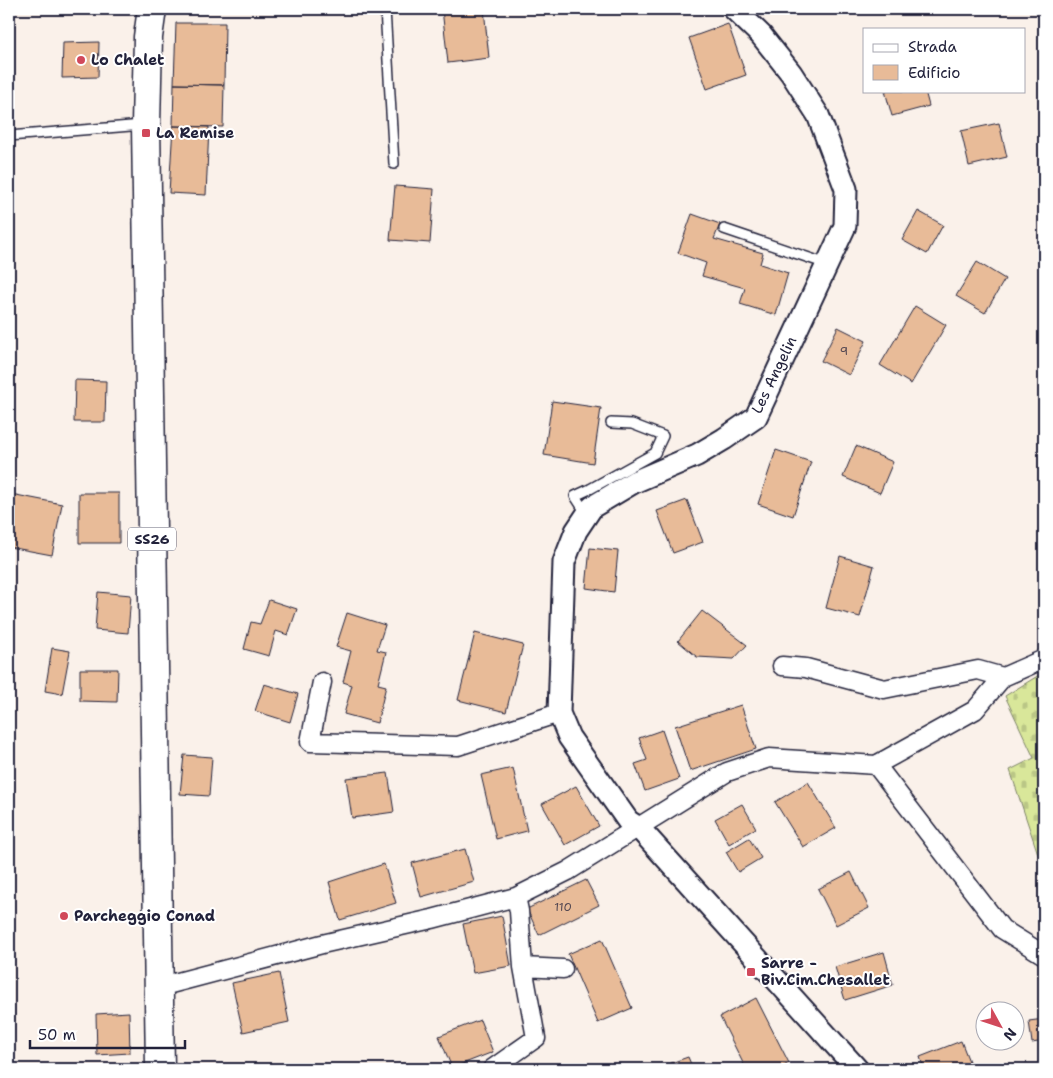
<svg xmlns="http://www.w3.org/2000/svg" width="1053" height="1078" viewBox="0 0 1053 1078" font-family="'Shantell Sans',sans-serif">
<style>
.cemetery{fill:url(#cemetery-stones);stroke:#7e846a}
.building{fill:#e8bb98;stroke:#22223b}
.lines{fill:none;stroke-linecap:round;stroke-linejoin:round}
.service-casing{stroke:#22223b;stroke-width:12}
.minor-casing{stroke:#22223b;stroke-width:21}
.tertiary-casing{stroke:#22223b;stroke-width:25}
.primary-casing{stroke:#22223b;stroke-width:31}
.service{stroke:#fff;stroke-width:9}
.minor{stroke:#fff;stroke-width:18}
.tertiary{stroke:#fff;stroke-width:21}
.primary{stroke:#fff;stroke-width:28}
.poi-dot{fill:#d1495b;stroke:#fff;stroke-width:2}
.labels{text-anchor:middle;stroke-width:4;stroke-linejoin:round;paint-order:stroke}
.number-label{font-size:12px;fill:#544852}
.shield{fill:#fff;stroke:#646476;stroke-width:1}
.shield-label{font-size:14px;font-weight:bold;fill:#22223b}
.poi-label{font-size:15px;font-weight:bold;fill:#22223b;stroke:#fff;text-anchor:start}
.street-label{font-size:15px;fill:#22223b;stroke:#fff}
</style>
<defs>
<pattern id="cemetery-stones" width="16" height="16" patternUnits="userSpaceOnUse" patternTransform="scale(1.25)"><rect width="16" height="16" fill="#d9e79a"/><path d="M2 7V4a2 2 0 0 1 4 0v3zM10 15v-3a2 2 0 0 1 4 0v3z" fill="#bac686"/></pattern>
</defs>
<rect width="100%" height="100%" fill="#faf1ea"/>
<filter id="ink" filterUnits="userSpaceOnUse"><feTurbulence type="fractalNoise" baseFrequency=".02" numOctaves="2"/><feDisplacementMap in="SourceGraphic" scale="10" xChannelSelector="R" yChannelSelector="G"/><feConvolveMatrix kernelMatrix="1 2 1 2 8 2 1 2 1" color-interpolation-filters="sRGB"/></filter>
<g filter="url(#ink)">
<path class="cemetery" d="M 1044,672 L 1044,872 L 1010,770 L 1034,758 L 1005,696 Z"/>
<path class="building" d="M 442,9 L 484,9 L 489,58 L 448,63 Z
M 176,23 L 225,23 L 224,85 L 174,84 Z
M 728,24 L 746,75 L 707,89 L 689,38 Z
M 99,42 L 98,77 L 62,78 L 63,43 Z
M 174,84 L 224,85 L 223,127 L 173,126 Z
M 885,91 L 925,91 L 929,106 L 892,116 Z
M 999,123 L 1007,157 L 969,166 L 961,131 Z
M 173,126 L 209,127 L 206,195 L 169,193 Z
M 395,186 L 434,189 L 430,243 L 390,240 Z
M 918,211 L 943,225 L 927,254 L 902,240 Z
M 692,214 L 720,224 L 714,239 L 763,253 L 760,264 L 788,273 L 776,315 L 740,304 L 745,288 L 702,276 L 706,263 L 678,253 Z
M 977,262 L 1005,279 L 985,313 L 956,296 Z
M 915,306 L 946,325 L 911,384 L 880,365 Z
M 838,327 L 866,341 L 849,375 L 821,361 Z
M 75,380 L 106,381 L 105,422 L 74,422 Z
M 552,401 L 601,408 L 593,463 L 544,455 Z
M 856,446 L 893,462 L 880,493 L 843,477 Z
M 776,450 L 811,462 L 793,516 L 758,504 Z
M 79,493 L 119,493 L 119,543 L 79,543 Z
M 11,494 L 62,504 L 52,555 L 9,547 L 9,507 Z
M 687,500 L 703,542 L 673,553 L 657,511 Z
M 590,548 L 618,551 L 614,592 L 586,588 Z
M 840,556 L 874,566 L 860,617 L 826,608 Z
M 98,592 L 131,595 L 128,633 L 95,630 Z
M 269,600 L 297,609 L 288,635 L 276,631 L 269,656 L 244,649 L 251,622 L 260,624 Z
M 702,611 L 747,645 L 734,659 L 697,657 L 678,641 Z
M 347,613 L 385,625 L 377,650 L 386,652 L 378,684 L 386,686 L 377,723 L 344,714 L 352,685 L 343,682 L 351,651 L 336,647 Z
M 475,633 L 523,645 L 506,712 L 458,700 Z
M 52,648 L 70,651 L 62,694 L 45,691 Z
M 80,669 L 118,669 L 117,702 L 80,701 Z
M 264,684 L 298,694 L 290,722 L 255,711 Z
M 741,705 L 756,749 L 690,771 L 675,726 Z
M 662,730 L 679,779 L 645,791 L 635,764 L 647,760 L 639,738 Z
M 184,755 L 212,757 L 209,796 L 180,794 Z
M 513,768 L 527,831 L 496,839 L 481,775 Z
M 388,773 L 394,812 L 352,818 L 346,778 Z
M 808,782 L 836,828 L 803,847 L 775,802 Z
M 576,786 L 599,826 L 565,845 L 542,804 Z
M 742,804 L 756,828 L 729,844 L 715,819 Z
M 749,838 L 761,858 L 738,872 L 726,852 Z
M 465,849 L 474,882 L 421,897 L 412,863 Z
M 384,864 L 396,903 L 340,920 L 329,882 Z
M 851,872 L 869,908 L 836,925 L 818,889 Z
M 586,880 L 599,905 L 539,935 L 527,909 Z
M 502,916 L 511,966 L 473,973 L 463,924 Z
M 602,939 L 632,1008 L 598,1023 L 568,954 Z
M 884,952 L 893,985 L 845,1000 L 835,967 Z
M 279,973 L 289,1022 L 243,1032 L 232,983 Z
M 756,998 L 789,1063 L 778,1069 L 746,1069 L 720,1017 Z
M 129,1012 L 130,1053 L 97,1055 L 96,1014 Z
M 1044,1019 L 1044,1041 L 1032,1043 L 1029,1021 Z
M 480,1020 L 493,1052 L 452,1068 L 439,1036 Z
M 961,1041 L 972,1069 L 924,1069 L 920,1057 Z
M 688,1057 L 693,1069 L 654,1069 Z"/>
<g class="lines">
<defs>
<path id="service" d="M 385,9 L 394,164
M 9,136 L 143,125
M 724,229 L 827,264
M 586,513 L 575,496 L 590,489 L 655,453 L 663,436 L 632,424 L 611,423"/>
<path id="minor" d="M 782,666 L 806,668 L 884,689 L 978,670 L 1003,677
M 322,682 L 310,742 L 458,746 L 559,713
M 876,765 L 1002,929 L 1044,955
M 523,967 L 563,969
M 159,987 L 322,944 L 432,919 L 516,897 L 568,871 L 727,772 L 769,758 L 876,765 L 975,710 L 1003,677 L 1044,659
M 492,1069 L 536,1038 L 523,967 L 519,911 L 516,897"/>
<path id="tertiary" d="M 734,9 L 761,35 L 791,73 L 818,115 L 846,189 L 845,226 L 756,417 L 724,439 L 697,455 L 634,482 L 592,507 L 576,531 L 564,562 L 559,713 L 569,737 L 628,821 L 639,828 L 857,1069"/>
<path id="primary" d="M 152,9 L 148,37 L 146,125 L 160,1069"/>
</defs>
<use href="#service" class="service-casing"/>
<use href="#minor" class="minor-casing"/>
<use href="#tertiary" class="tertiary-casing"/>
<use href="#primary" class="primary-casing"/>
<use href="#service" class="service"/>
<use href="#minor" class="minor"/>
<use href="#tertiary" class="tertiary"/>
<use href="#primary" class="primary"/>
</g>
</g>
<g class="poi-dot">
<circle cx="81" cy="60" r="5"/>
<rect x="141" y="128" width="10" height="10" rx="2.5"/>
<circle cx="64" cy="916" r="5"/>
<rect x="746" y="967" width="10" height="10" rx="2.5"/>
</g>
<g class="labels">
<g class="number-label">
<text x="844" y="355">9</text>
<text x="563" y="911">110</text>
</g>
<rect class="shield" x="128" y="527.5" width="48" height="23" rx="4"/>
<g class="shield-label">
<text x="152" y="544">SS26</text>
</g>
<g class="poi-label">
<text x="91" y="65">Lo Chalet</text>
<text x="156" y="138">La Remise</text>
<text x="74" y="921">Parcheggio Conad</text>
<text x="761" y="968">Sarre -<tspan x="761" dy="17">Biv.Cim.Chesallet</tspan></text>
</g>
<g class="street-label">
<text transform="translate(774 375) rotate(-64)" y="5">Les Angelin</text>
</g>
</g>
<rect width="1053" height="1078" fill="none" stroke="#fff" stroke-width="30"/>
<rect x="15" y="15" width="1023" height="1048" fill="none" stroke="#22223b" stroke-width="2" filter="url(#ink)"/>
<rect x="863" y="28" width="162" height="65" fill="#ffffff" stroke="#a7a7b1"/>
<rect x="873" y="44" width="25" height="8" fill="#ffffff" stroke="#a7a7b1"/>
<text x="908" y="52" font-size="15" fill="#22223b">Strada</text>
<rect x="873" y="65" width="25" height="15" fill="#e8bb98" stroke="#a7a7b1"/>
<text x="908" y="78" font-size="15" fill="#22223b">Edificio</text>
<g transform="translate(1000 1026) rotate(130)"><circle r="24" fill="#ffffff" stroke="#a7a7b1"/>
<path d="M0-4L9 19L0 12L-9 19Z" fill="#d1495b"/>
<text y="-8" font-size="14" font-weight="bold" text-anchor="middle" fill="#22223b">N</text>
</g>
<path d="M30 1040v8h155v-8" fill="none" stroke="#22223b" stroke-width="2.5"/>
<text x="38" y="1040" font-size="15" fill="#22223b" stroke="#ffffff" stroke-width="4" paint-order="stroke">50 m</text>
</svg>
